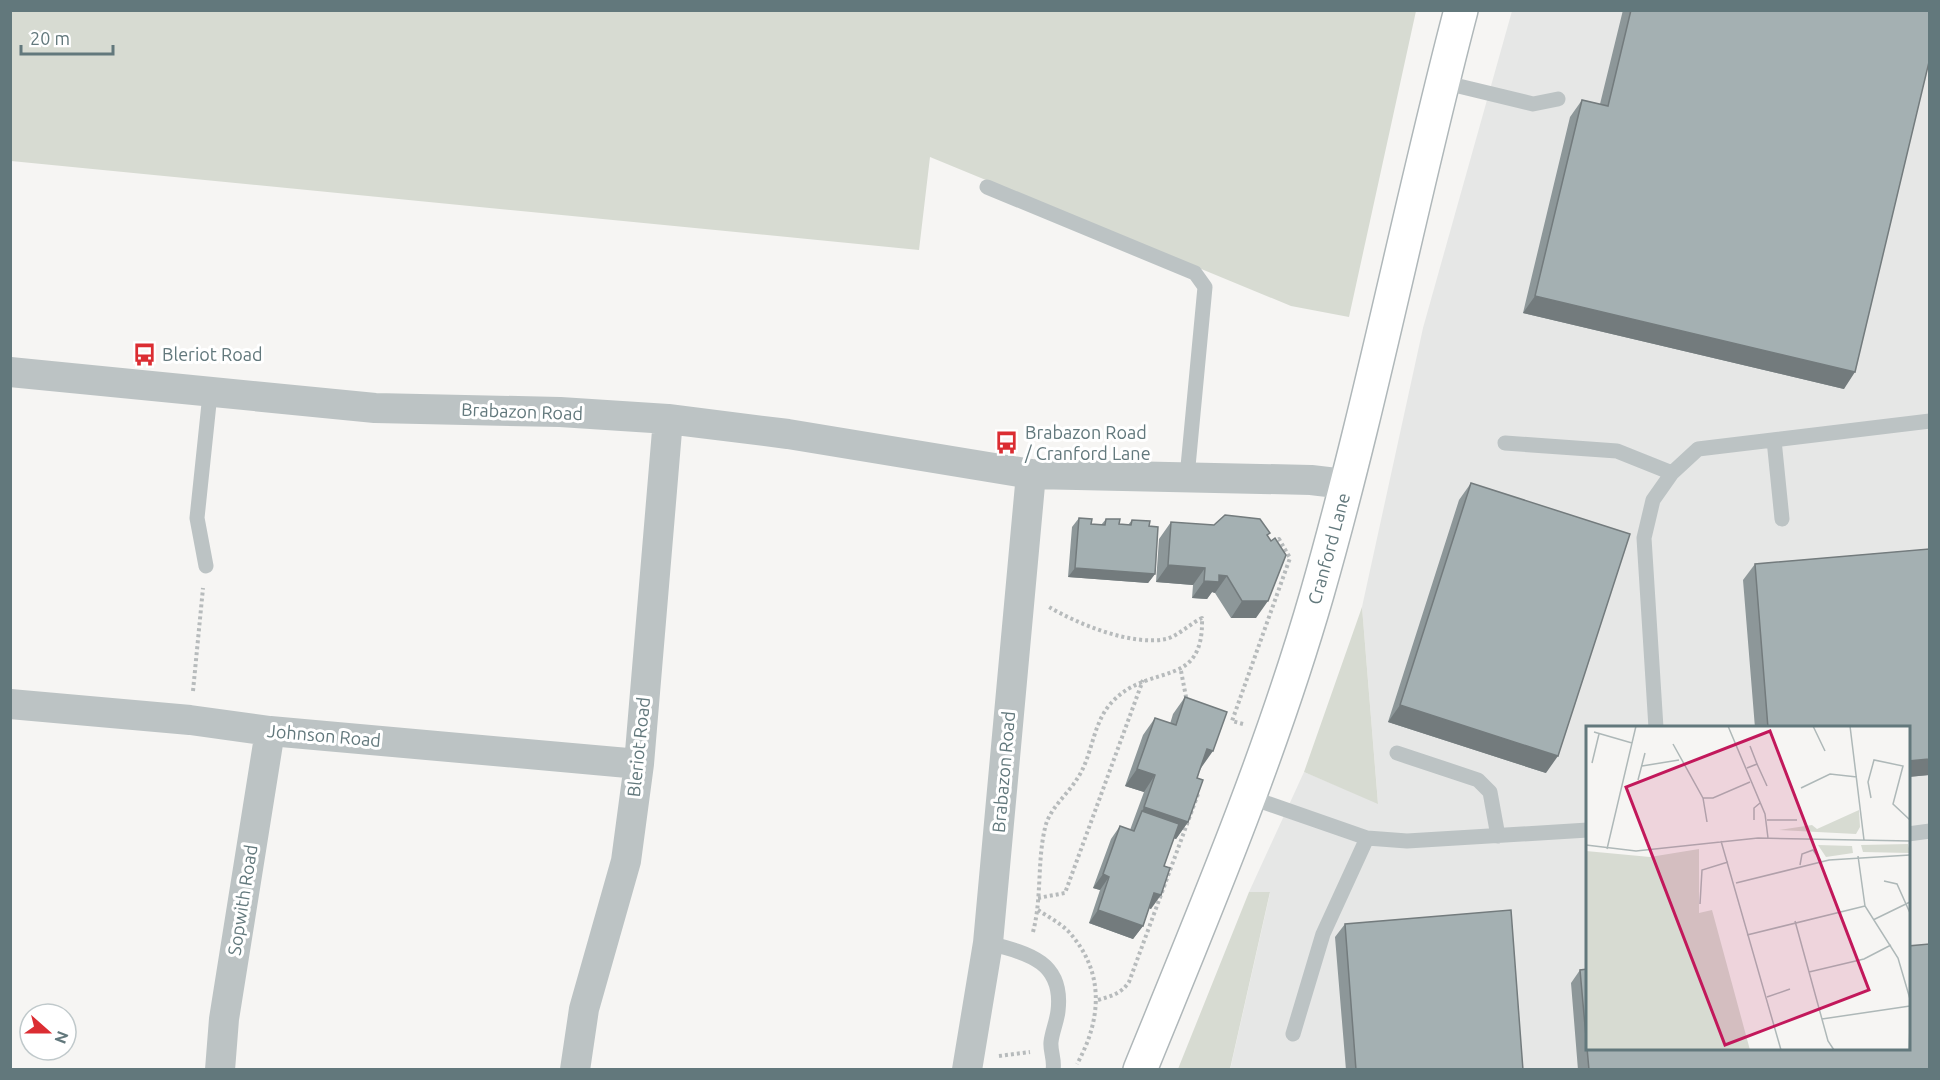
<svg xmlns="http://www.w3.org/2000/svg" width="1940" height="1080" viewBox="0 0 1940 1080" font-family="Ubuntu,sans-serif">
<style>
.built{fill:#e6e7e6;fill-rule:evenodd}
.green{fill:#d7dbd2}
.lines{fill:none;stroke-linecap:round;stroke-linejoin:round}
.secondary-casing{stroke:#afb7b9;stroke-width:36}
.path{stroke:#b7bbbc;stroke-width:4;stroke-dasharray:3 3;stroke-linecap:butt}
.lane{stroke:#bcc3c4;stroke-width:15}
.street{stroke:#bcc3c4;stroke-width:30}
.secondary{stroke:#fff;stroke-width:33}
.wall{fill:#8d9799}
.shaded-wall{fill:#737b7d}
.building{fill:#a4b0b2;stroke:#737b7d;stroke-width:1.5}
.labels{text-anchor:middle;stroke-width:6;stroke-linejoin:round;paint-order:stroke}
.poi-label{font-size:18px;fill:#62787c;stroke:#fff;text-anchor:start}
.street-label{font-size:18px;fill:#62787c;stroke:#fff}
.inset-road{fill:none;stroke:#aeb8b8;stroke-width:1.5}
.view{fill:#c2185b;fill-opacity:0.15;stroke:#c2185b;stroke-width:3}
.inset-edge{fill:none;stroke:#62787c;stroke-width:3}
</style>
<rect width="100%" height="100%" fill="#f6f5f3"/>
<path class="built" d="M 1512,11 L 1929,11 L 1929,1069 L 1230,1070 L 1270,893 L 1249,892 L 1304,772 L 1378,803 L 1362,607 L 1423,328 ZM 1588,728 L 1908,728 L 1908,1048 L 1588,1048 Z"/>
<path class="green" d="M 10,11 L 1416,11 L 1349,317 L 1291,306 L 930,157 L 919,250 L 11,161 Z
M 1362,607 L 1378,804 L 1304,772 Z
M 1249,892 L 1270,892 L 1230,1069 L 1178,1069 Z"/>
<g class="lines">
<defs>
<g id="secondary">
<path id="s1" d="M 1140,1070 C 1204,913 1270,757 1317,594 C 1372,402 1410,204 1461,10"/>
</g>
</defs>
<use href="#secondary" class="secondary-casing"/>
<path class="path" d="M 1181,671 L 1187,702
M 193,691 L 203,588
M 1243,724 L 1232,721 L 1290,558 L 1279,539 L 1273,544
M 1038,898 L 1065,893 L 1143,680
M 1038,910 C 1047,916 1060,923 1068,931 C 1105,971 1102,1019 1077,1064
M 1033,932 C 1042,898 1037,862 1045,828 C 1049,809 1067,795 1077,779 C 1093,756 1092,722 1113,701 C 1151,662 1204,690 1202,618 C 1191,623 1178,636 1166,639 C 1131,646 1078,624 1049,607
M 1098,1000 C 1111,996 1121,994 1129,982 L 1198,794 L 1194,792
M 999,1056 L 1030,1052"/>
<path class="lane" d="M 1442,82 L 1533,104 L 1558,99
M 987,187 L 1195,273 L 1205,287 L 1187,477
M 1774,440 L 1782,519
M 1505,443 L 1617,451 L 1672,473
M 206,566 L 197,518 L 210,394
M 1656,728 L 1644,538 L 1653,500 L 1672,473 L 1698,449 L 1930,421
M 1397,753 L 1478,780 L 1490,792 L 1498,836
M 1249,797 L 1367,838 L 1407,841 L 1588,830
M 1908,834 L 1930,831
M 988,943 C 1027,953 1064,961 1058,1011 C 1057,1021 1052,1032 1051,1042 C 1050,1051 1055,1060 1053,1070
M 1293,1034 L 1323,934 L 1367,838"/>
<path class="street" d="M 10,372 L 375,408 L 560,412 L 668,419 L 788,434 L 1031,474 L 1311,480 L 1345,484
M 10,704 L 190,720 L 270,731 L 639,764
M 220,1070 L 224,1019 L 270,731
M 575,1070 L 584,1009 L 626,861 L 639,764 L 668,419
M 967,1070 L 988,943 L 1031,474"/>
<use href="#secondary" class="secondary"/>
</g>
<path class="wall" d="M 1623,10 L 1929,10 L 1844,389 L 1523,313 L 1570,117 L 1582,100 L 1600,104 Z
M 1471,483 L 1546,773 L 1388,722 L 1459,500 Z
M 1079,518 L 1091,524 L 1101,525 L 1106,519 L 1119,524 L 1128,525 L 1132,520 L 1149,526 L 1155,574 L 1148,583 L 1068,577 L 1072,527 Z
M 1171,522 L 1268,536 L 1256,618 L 1231,618 L 1215,593 L 1212,592 L 1207,599 L 1192,598 L 1193,585 L 1156,582 L 1159,539 Z
M 1929,549 L 1929,775 L 1908,777 L 1908,728 L 1755,728 L 1743,580 L 1755,564 Z
M 1185,697 L 1201,768 L 1199,772 L 1188,822 L 1176,839 L 1174,838 L 1164,866 L 1151,909 L 1149,908 L 1143,926 L 1133,939 L 1089,923 L 1100,890 L 1093,888 L 1111,839 L 1120,826 L 1130,830 L 1144,792 L 1125,786 L 1143,735 L 1155,718 L 1170,724 L 1173,714 Z
M 1345,924 L 1523,1070 L 1346,1070 L 1335,937 Z
M 1580,970 L 1929,1070 L 1578,1070 L 1571,983 Z"/>
<path class="shaded-wall" d="M 1535,296 L 1855,372 L 1844,389 L 1523,313 Z
M 1168,565 L 1205,568 L 1193,585 L 1156,582 Z
M 1075,568 L 1155,574 L 1148,583 L 1068,577 Z
M 1219,575 L 1227,576 L 1215,593 L 1212,592 L 1207,599 L 1192,598 L 1204,581 Z
M 1242,601 L 1268,601 L 1256,618 L 1231,618 Z
M 1400,705 L 1558,756 L 1546,773 L 1388,722 Z
M 1207,749 L 1213,751 L 1201,768 L 1195,766 Z
M 1929,759 L 1929,775 L 1908,777 L 1908,761 Z
M 1137,769 L 1155,775 L 1144,792 L 1125,786 Z
M 1144,807 L 1188,822 L 1176,839 L 1136,825 L 1142,811 Z
M 1103,874 L 1109,877 L 1100,890 L 1093,888 Z
M 1154,893 L 1161,895 L 1151,909 L 1145,906 Z
M 1098,910 L 1143,926 L 1133,939 L 1089,923 Z"/>
<path class="building" d="M 1631,10 L 1929,10 L 1929,62 L 1855,372 L 1535,296 L 1582,100 L 1608,106 Z
M 1471,483 L 1630,534 L 1558,756 L 1400,705 Z
M 1225,515 L 1260,519 L 1270,533 L 1267,535 L 1271,541 L 1275,538 L 1286,555 L 1268,601 L 1242,601 L 1227,576 L 1219,575 L 1219,582 L 1204,581 L 1205,568 L 1168,565 L 1171,522 L 1214,525 Z
M 1079,518 L 1092,519 L 1091,524 L 1105,525 L 1106,519 L 1120,519 L 1119,524 L 1131,525 L 1132,520 L 1150,521 L 1149,526 L 1158,527 L 1155,574 L 1075,568 Z
M 1929,549 L 1929,759 L 1908,761 L 1908,728 L 1768,728 L 1755,564 Z
M 1185,697 L 1227,712 L 1213,751 L 1207,749 L 1199,772 L 1197,778 L 1203,780 L 1188,822 L 1144,807 L 1155,775 L 1137,769 L 1155,718 L 1176,725 Z
M 1142,811 L 1179,824 L 1164,866 L 1170,868 L 1161,895 L 1154,893 L 1143,926 L 1098,910 L 1109,877 L 1103,874 L 1120,826 L 1134,831 Z
M 1511,910 L 1523,1070 L 1356,1070 L 1345,924 Z
M 1929,944 L 1929,1070 L 1589,1070 L 1580,970 L 1587,969 L 1587,1048 L 1908,1048 L 1908,946 Z"/>
<defs>
<symbol id="bus-bare" viewBox="-9 -9 18 18"><path d="M-5-6H5V4H4V6H2V4H-2V6H-4V4H-5ZM-3.5-4V0h7V-4ZM-3.5 1.2v1.5H-2V1.2ZM2 1.2v1.5H3.5V1.2Z" fill="#db2d32" stroke="#fff" stroke-width="2.5" paint-order="stroke"/></symbol>
</defs>
<g fill-rule="evenodd">
<use href="#bus-bare" x="128" y="338" width="33" height="33"/>
<use href="#bus-bare" x="990" y="426" width="33" height="33"/>
</g>
<g class="labels">
<g class="poi-label">
<text x="162" y="361">Bleriot Road</text>
<text x="1025" y="439">Brabazon Road<tspan x="1025" dy="21">/ Cranford Lane</tspan></text>
</g>
<g class="street-label">
<text transform="translate(522 412) rotate(2)" y="6">Brabazon Road</text>
<text dy="6" stroke="none"><textPath href="#s1" startOffset="555">Cranford Lane</textPath></text>
<text transform="translate(324 736) rotate(5)" y="6">Johnson Road</text>
<text transform="translate(639 747) rotate(-84)" y="6">Bleriot Road</text>
<text transform="translate(1004 772) rotate(-85)" y="6">Brabazon Road</text>
<text transform="translate(243 900) rotate(-81)" y="6">Sopwith Road</text>
</g>
</g>
<g transform="translate(1586 726)">
<rect width="324" height="324" fill="#f6f5f3"/>
<path d="M 273,84 L 274,101 L 270,108 L 193,104 L 226,99 L 231,103 ZM 322,118 L 324,127 L 277,126 L 275,119 ZM 232,119 L 266,120 L 267,127 L 240,131 ZM 113,123 L 113,187 L 126,184 L 164,324 L 0,324 L 0,125 L 64,131 Z" fill="#d7dbd2"/>
<path class="inset-road" d="M 142,0 L 179,88 L 182,112M 227,0 L 239,25M 264,0 L 278,114M 8,6 L 46,17M 87,18 L 117,72 L 127,72 L 164,56M 6,37 L 13,8M 171,38 L 181,60M 56,40 L 93,34M 161,42 L 171,38 L 164,20M 52,54 L 59,27M 215,62 L 244,48 L 271,51M 117,72 L 121,96M 285,72 L 282,56 L 288,34 L 317,40 L 307,78 L 324,94M 168,94 L 168,82 L 174,77M 181,94 L 211,94M 135,115 L 195,324M 0,119 L 50,125 L 172,112 L 324,115M 21,123 L 50,0M 272,130 L 279,180 L 312,232 L 324,273M 214,139 L 216,128 L 227,124 L 235,135M 298,155 L 311,158 L 324,187M 150,157 L 243,134 L 324,129M 114,178 L 116,144 L 142,136M 287,194 L 324,176M 209,195 L 242,315 L 248,324M 161,209 L 279,180M 223,246 L 278,233 L 305,219M 181,271 L 204,263M 236,293 L 324,280M 323,324 L 324,301"/>
<path class="view" d="M 184,5 L 283,264 L 139,319 L 40,61 Z"/>
<rect width="324" height="324" class="inset-edge"/>
</g>
<rect width="1940" height="1080" fill="none" stroke="#62787c" stroke-width="24"/>
<g transform="translate(48 1032) rotate(111)"><circle r="28" fill="#ffffff" stroke="#c0c9cb" stroke-width="1.5"/>
<path d="M0-4.5L10 22L0 15L-10 22Z" fill="#db2d32"/>
<text y="-9" font-size="16" font-weight="bold" text-anchor="middle" fill="#62787c">N</text>
</g>
<path d="M21 45v9h92v-9" fill="none" stroke="#62787c" stroke-width="3"/>
<text x="30" y="45" font-size="18" fill="#62787c" stroke="#ffffff" stroke-width="4.5" paint-order="stroke">20 m</text>
</svg>
